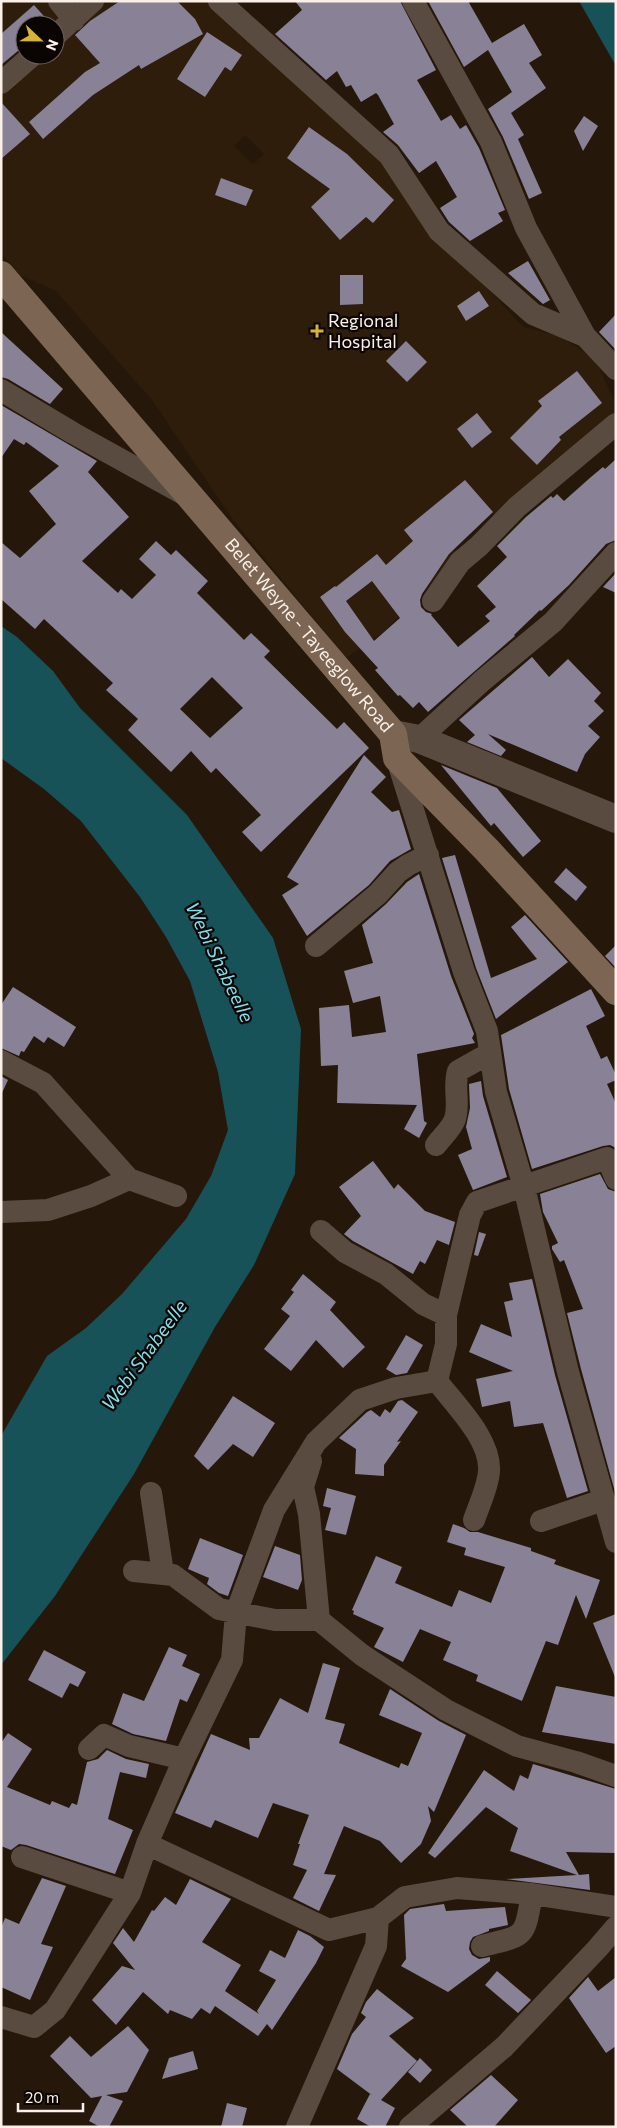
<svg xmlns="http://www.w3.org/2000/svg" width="617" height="2128" viewBox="0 0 617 2128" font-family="Commissioner,sans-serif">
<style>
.built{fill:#2f1d0b;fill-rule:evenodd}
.water{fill:#175259}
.building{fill:#898296;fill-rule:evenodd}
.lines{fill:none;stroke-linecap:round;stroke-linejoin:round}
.minor{stroke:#594b3f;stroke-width:22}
.tertiary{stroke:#594b3f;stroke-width:28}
.secondary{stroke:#7c6653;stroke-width:28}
.poi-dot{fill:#d7b434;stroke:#0a0502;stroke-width:2}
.labels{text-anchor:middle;stroke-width:4.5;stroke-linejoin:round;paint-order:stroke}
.poi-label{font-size:18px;fill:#faf0e8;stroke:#0a0502;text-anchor:start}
.street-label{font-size:18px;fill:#faf0e8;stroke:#0a0502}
.water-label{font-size:19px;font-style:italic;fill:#82dfec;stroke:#0a0502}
</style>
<rect width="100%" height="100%" fill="#25180b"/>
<path class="built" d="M 1,1 L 120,1 L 186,10 L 177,1 L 214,1 L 402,176 L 484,285 L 523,327 L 559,336 L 595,359 L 616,405 L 616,417 L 446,569 L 382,633 L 346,658 L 234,521 L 152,400 L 56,291 L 20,275 L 1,253 L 1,159 L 29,134 L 1,118 L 1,67 L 25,46 L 25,55 L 55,55 L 55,25 L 48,25 L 50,23 L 34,5 L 1,34 ZM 89,21 L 89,22 L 96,58 L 75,35 ZM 195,21 L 203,34 L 175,49 ZM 207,32 L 242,55 L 225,67 L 205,97 L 177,79 ZM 123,48 L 102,88 L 90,69 ZM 130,49 L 170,52 L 141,69 ZM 78,78 L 93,95 L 43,139 L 29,122 ZM 310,127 L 336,146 L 312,176 L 287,158 ZM 245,135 L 264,154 L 253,165 L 234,146 ZM 357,164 L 394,200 L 373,223 ZM 252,190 L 246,206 L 215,195 ZM 577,371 L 601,404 L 563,433 L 539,401 ZM 534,414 L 561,440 L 537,465 L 510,438 ZM 465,480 L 498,518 L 457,554 L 433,528 L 430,510 ZM 394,577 L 373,580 L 349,599 L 338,586 ZM 335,586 L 360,621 L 345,632 L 320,597 Z"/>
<path class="water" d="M 579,1 L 616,1 L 616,66 Z
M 1,626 L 17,637 L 53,671 L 80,708 L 187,815 L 273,938 L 301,1029 L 295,1174 L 254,1265 L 215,1327 L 134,1474 L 55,1596 L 1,1665 L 1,1436 L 47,1356 L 86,1328 L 122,1294 L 186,1219 L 211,1176 L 228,1130 L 218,1072 L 190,981 L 166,937 L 140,897 L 81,821 L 44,789 L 1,758 Z"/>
<path class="building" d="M 120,1 L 177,1 L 195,19 L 203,34 L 141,69 L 139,65 L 93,95 L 43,139 L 29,122 L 85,72 L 100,63 L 75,35 L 90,21 Z
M 295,1 L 400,1 L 436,70 L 417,80 L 441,121 L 451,115 L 460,129 L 466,125 L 479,148 L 505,210 L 498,213 L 503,221 L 470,241 L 449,222 L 440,208 L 457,197 L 436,161 L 419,173 L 398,145 L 383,132 L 394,124 L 378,95 L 376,93 L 361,102 L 351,85 L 346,87 L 337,71 L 326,80 L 275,34 L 302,10 Z
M 428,1 L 468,1 L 492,43 L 524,24 L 542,55 L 529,63 L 546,88 L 511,113 L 524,135 L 518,139 L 542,193 L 529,199 L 503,137 L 488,109 L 512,92 L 488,50 L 464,67 Z
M 34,5 L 50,23 L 48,25 L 25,25 L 25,45 L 1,65 L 1,34 Z
M 207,32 L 242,55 L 231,71 L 225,67 L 205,97 L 177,79 Z
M 1,102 L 30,134 L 1,159 Z
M 584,116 L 598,126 L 583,151 L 574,131 Z
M 309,127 L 347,154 L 394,200 L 373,223 L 366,217 L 340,240 L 311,207 L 330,189 L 287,158 Z
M 221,178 L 253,190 L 246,206 L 215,195 Z
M 528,261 L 550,300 L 543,304 L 508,273 Z
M 340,275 L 363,275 L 363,304 L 340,305 Z
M 479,291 L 489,306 L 466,321 L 457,306 Z
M 616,314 L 616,350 L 599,332 Z
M 1,332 L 63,389 L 50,404 L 8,379 L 1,377 Z
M 406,341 L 427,362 L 407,382 L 386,361 Z
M 577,371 L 602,403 L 559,437 L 561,440 L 537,465 L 510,438 L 542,406 L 538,401 Z
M 1,405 L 97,461 L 88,472 L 129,517 L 82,561 L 118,593 L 121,589 L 132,599 L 156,575 L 139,559 L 156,541 L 171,555 L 176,550 L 208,581 L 197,593 L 244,640 L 251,633 L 270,651 L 264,657 L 337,729 L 344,722 L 369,748 L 261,852 L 242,832 L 261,815 L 216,768 L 211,773 L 191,751 L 171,772 L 128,730 L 138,719 L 106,690 L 113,683 L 44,619 L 35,629 L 1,599 L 1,542 L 20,558 L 56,524 L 29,491 L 59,466 L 26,442 L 24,445 L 14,439 L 1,458 ZM 212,677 L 243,708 L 210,738 L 180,709 Z
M 477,413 L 492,432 L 472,448 L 457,429 Z
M 616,459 L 616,540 L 606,544 L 569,585 L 541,611 L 540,610 L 514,635 L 515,636 L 428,712 L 419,702 L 413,708 L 400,695 L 398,696 L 375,670 L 378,668 L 345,632 L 320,597 L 335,586 L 336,587 L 377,554 L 386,565 L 413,541 L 404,530 L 465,480 L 493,512 L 449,554 L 422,594 L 420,600 L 421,607 L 426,612 L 432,614 L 431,615 L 458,647 L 490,621 L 485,616 L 496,607 L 477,586 L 507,557 L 497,546 L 526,517 L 551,496 L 553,498 L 557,494 L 564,501 L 591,477 L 603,467 L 605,469 ZM 372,581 L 400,618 L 374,641 L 346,601 Z
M 616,573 L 616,593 L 603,587 Z
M 532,657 L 549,677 L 568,659 L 601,693 L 594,701 L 604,711 L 588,726 L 600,737 L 585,754 L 577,772 L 488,734 L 506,750 L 501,756 L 467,742 L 475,735 L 459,720 Z
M 364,755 L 386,777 L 371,792 L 392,812 L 399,810 L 411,849 L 390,861 L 369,885 L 307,936 L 282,895 L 299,884 L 287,877 Z
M 441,765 L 497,788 L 541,841 L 523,857 L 494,823 L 491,826 Z
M 455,855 L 491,978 L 537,959 L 511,927 L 525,915 L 568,962 L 496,1019 L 476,968 L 442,858 Z
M 566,868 L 587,887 L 576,901 L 554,882 Z
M 419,874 L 451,976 L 474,1034 L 472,1038 L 475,1043 L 417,1054 L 424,1121 L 427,1123 L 419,1138 L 404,1129 L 417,1105 L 337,1103 L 338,1065 L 321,1066 L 319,1008 L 349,1005 L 352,1037 L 386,1032 L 380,996 L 353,1003 L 344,971 L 373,963 L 362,925 L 386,904 L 407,882 Z
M 616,945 L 616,968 L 605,956 Z
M 13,987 L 76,1027 L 64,1047 L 48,1037 L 44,1043 L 34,1036 L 24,1052 L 21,1051 L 19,1056 L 1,1048 L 1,1005 Z
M 591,989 L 605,1016 L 586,1026 L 601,1059 L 607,1056 L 616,1075 L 616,1080 L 607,1084 L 616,1104 L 616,1148 L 610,1145 L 603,1146 L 532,1169 L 509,1089 L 501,1035 Z
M 1,1076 L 8,1080 L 1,1095 Z
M 481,1081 L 483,1096 L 507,1177 L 473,1190 L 458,1155 L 472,1149 L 466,1127 L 470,1108 L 469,1084 Z
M 373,1161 L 394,1189 L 398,1184 L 425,1211 L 455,1222 L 449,1245 L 437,1240 L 425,1264 L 420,1261 L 413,1274 L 353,1241 L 344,1234 L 361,1216 L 339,1187 Z
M 600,1174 L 608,1189 L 616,1192 L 615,1492 L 581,1369 L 567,1313 L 583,1309 L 564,1260 L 560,1262 L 552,1249 L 552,1246 L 558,1243 L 543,1212 L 540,1194 Z
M 479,1232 L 486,1234 L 478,1256 L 474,1255 Z
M 303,1274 L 336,1302 L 330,1310 L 365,1347 L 343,1368 L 316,1340 L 291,1371 L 264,1349 L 290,1316 L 281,1309 L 294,1292 L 291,1290 Z
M 532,1279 L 555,1375 L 588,1491 L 567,1498 L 543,1423 L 514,1427 L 510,1401 L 482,1407 L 476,1379 L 513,1371 L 469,1352 L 481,1324 L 512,1337 L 504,1302 L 513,1300 L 509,1283 Z
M 406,1335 L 423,1345 L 407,1373 L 396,1375 L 386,1369 Z
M 233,1396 L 275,1423 L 253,1457 L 233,1444 L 208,1470 L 194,1456 Z
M 402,1400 L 418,1412 L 397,1442 L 401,1441 L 384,1465 L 384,1476 L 355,1474 L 356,1449 L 339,1438 L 367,1412 L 371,1410 L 380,1417 L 385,1409 L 390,1413 L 398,1401 Z
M 327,1488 L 356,1496 L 346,1535 L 325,1530 L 331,1508 L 323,1506 Z
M 453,1524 L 464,1528 L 470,1532 L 478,1532 L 531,1548 L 531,1551 L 556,1560 L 554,1564 L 600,1580 L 586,1619 L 576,1595 L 558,1645 L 546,1641 L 522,1701 L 476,1681 L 478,1675 L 443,1660 L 451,1642 L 420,1629 L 403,1662 L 374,1647 L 384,1628 L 353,1614 L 354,1611 L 352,1610 L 376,1556 L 402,1567 L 395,1583 L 452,1607 L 459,1590 L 491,1603 L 505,1567 L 464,1555 L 466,1548 L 447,1542 Z
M 200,1538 L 243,1555 L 228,1596 L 219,1593 L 207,1584 L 209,1578 L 188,1569 Z
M 275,1546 L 300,1555 L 302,1580 L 298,1590 L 263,1577 Z
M 616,1614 L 616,1677 L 615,1677 L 593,1623 Z
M 169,1647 L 187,1655 L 182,1666 L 200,1674 L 187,1702 L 180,1699 L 166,1741 L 133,1734 L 112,1724 L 123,1693 L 144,1701 Z
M 44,1650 L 86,1672 L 78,1687 L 70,1683 L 62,1698 L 28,1680 Z
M 323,1663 L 340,1668 L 325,1719 L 345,1724 L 339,1743 L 399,1768 L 401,1763 L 408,1766 L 422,1733 L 379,1715 L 390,1689 L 439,1721 L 466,1735 L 434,1812 L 428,1806 L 431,1821 L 421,1844 L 401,1863 L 380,1841 L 344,1826 L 324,1874 L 336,1875 L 319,1911 L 293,1898 L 307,1870 L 293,1865 L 300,1844 L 298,1844 L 309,1815 L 273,1803 L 258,1838 L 215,1820 L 211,1828 L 175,1813 L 211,1734 L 250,1750 L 249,1738 L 259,1738 L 280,1698 L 308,1713 Z
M 556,1686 L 616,1697 L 616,1744 L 542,1732 Z
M 8,1733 L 32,1749 L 7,1787 L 50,1805 L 52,1801 L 69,1808 L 72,1803 L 77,1805 L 87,1762 L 98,1759 L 107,1750 L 126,1759 L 149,1764 L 146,1778 L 120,1772 L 108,1819 L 133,1830 L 115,1874 L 26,1845 L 19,1844 L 11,1850 L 1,1846 L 1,1743 Z
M 533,1764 L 616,1789 L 616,1853 L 566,1852 L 579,1875 L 589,1874 L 590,1890 L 506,1879 L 577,1875 L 510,1851 L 518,1828 L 486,1807 L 435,1858 L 428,1853 L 484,1770 L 514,1791 L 520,1775 L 528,1779 Z
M 42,1878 L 66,1886 L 41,1944 L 53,1947 L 30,2000 L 1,1987 L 1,1928 L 5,1918 L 19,1924 Z
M 190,1879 L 231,1899 L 202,1942 L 241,1965 L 225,1991 L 259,2014 L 257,2011 L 276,1980 L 259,1971 L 270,1950 L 285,1958 L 298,1930 L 310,1936 L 324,1947 L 316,1963 L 272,2030 L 267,2024 L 258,2036 L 215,2006 L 210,2014 L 201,2008 L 192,2019 L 170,2010 L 168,2014 L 143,1992 L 116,2025 L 92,2000 L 122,1966 L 135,1970 L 113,1943 L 123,1928 L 134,1942 L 152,1910 L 154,1911 L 165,1897 L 176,1905 Z
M 444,1904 L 446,1911 L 505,1907 L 508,1925 L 489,1929 L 489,1931 L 473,1937 L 470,1942 L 469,1949 L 472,1955 L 479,1959 L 490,1957 L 490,1961 L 448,1992 L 401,1966 L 406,1959 L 404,1915 L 410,1909 Z
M 497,1971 L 531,2000 L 518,2013 L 485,1985 Z
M 588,1977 L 598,1991 L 616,1977 L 616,2046 L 606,2053 L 569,1998 Z
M 377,1989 L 414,2018 L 389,2036 L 417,2061 L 381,2100 L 395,2108 L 385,2127 L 371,2127 L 357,2119 L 370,2094 L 373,2096 L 337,2069 L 352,2034 L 366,2017 L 361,2013 L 366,2002 Z
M 128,2026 L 149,2050 L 127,2092 L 106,2095 L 123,2101 L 109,2127 L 100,2127 L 89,2121 L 102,2096 L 91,2098 L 50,2056 L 70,2036 L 91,2057 Z
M 193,2051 L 198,2069 L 162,2079 L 169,2058 Z
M 420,2058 L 432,2070 L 420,2083 L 408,2072 Z
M 491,2075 L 518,2100 L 494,2127 L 468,2127 L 450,2110 Z
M 227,2103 L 247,2108 L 242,2127 L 221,2127 Z"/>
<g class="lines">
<path class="minor" d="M 59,1 L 74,20
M 219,1 L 389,155 L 439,231 L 533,314 L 585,336
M 413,1 L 491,142 L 526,228 L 585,336 L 616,369
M 55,36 L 93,1
M 1,83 L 33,55
M 1,390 L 73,433 L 185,495
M 433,601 L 460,562 L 479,546 L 517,507 L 616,424
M 419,739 L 482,681 L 553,622 L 616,553
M 397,759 L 464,972 L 487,1031 L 496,1092 L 524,1187 L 568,1372 L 616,1542
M 316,946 L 378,894 L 398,872 L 408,865 L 428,855
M 1,1061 L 43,1083 L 129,1179 L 91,1196 L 48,1210 L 1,1212
M 436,1145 C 442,1137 452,1128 455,1119 C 460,1103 453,1087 458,1071 L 490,1053
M 129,1179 L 176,1196
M 321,1231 L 345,1252 L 386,1274 L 423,1304 L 446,1315
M 437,1381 L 446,1344 L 446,1315 L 470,1215 L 477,1202 L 607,1158 L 616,1179
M 437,1381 C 455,1405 491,1439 489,1471 C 488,1487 479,1505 474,1520
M 311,1461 L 303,1487 L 309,1514 L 319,1620
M 151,1493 L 163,1573
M 541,1521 L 603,1500
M 134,1571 L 173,1575 L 219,1609 L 275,1620 L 319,1620 L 362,1655 L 446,1710 L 517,1746 L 576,1762 L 616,1776
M 89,1749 L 104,1735 L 129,1746 L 184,1759
M 147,1844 L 329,1930 L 378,1918 L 405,1897 L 457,1888 L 532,1894 L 616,1907
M 22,1857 L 130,1893
M 482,1946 C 526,1935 524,1939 532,1894
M 1,2017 L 34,2027 L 55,2010 L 130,1893 L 147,1844 L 184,1759 L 232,1660 L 236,1613 L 274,1510 L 316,1442 L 360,1400 L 396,1388 L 437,1381
M 297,2127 L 376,1946 L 378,1918
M 410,2127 L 504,2047 L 597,1949 L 616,1927"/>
<path class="tertiary" d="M 393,734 L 419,739 L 616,819"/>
<path class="secondary" id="s1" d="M 1,275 L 393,734 L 397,758 L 487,850 L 616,991"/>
</g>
<path class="poi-dot" d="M314.5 323.5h5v5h5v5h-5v5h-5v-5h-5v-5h5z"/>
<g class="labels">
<g class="poi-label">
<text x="328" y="327">Regional<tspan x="328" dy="21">Hospital</tspan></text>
</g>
<g class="street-label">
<text dy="6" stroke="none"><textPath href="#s1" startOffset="474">Belet Weyne - Tayeeglow Road</textPath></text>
</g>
<g class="water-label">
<text transform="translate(220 962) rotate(64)" y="7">Webi Shabeelle</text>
<text transform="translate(144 1355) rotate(-54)" y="7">Webi Shabeelle</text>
</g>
</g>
<rect width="617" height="2128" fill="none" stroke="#faf0e8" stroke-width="5"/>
<g transform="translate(40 40) rotate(112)"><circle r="24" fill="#0a0502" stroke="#6a635e"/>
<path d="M0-4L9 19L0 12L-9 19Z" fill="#d7b434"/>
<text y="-8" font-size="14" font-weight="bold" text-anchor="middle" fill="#faf0e8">N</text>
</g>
<path d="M18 2103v8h65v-8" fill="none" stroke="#faf0e8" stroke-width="2.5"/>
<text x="25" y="2103" font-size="15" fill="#faf0e8" stroke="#0a0502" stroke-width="4" paint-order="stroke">20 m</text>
</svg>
